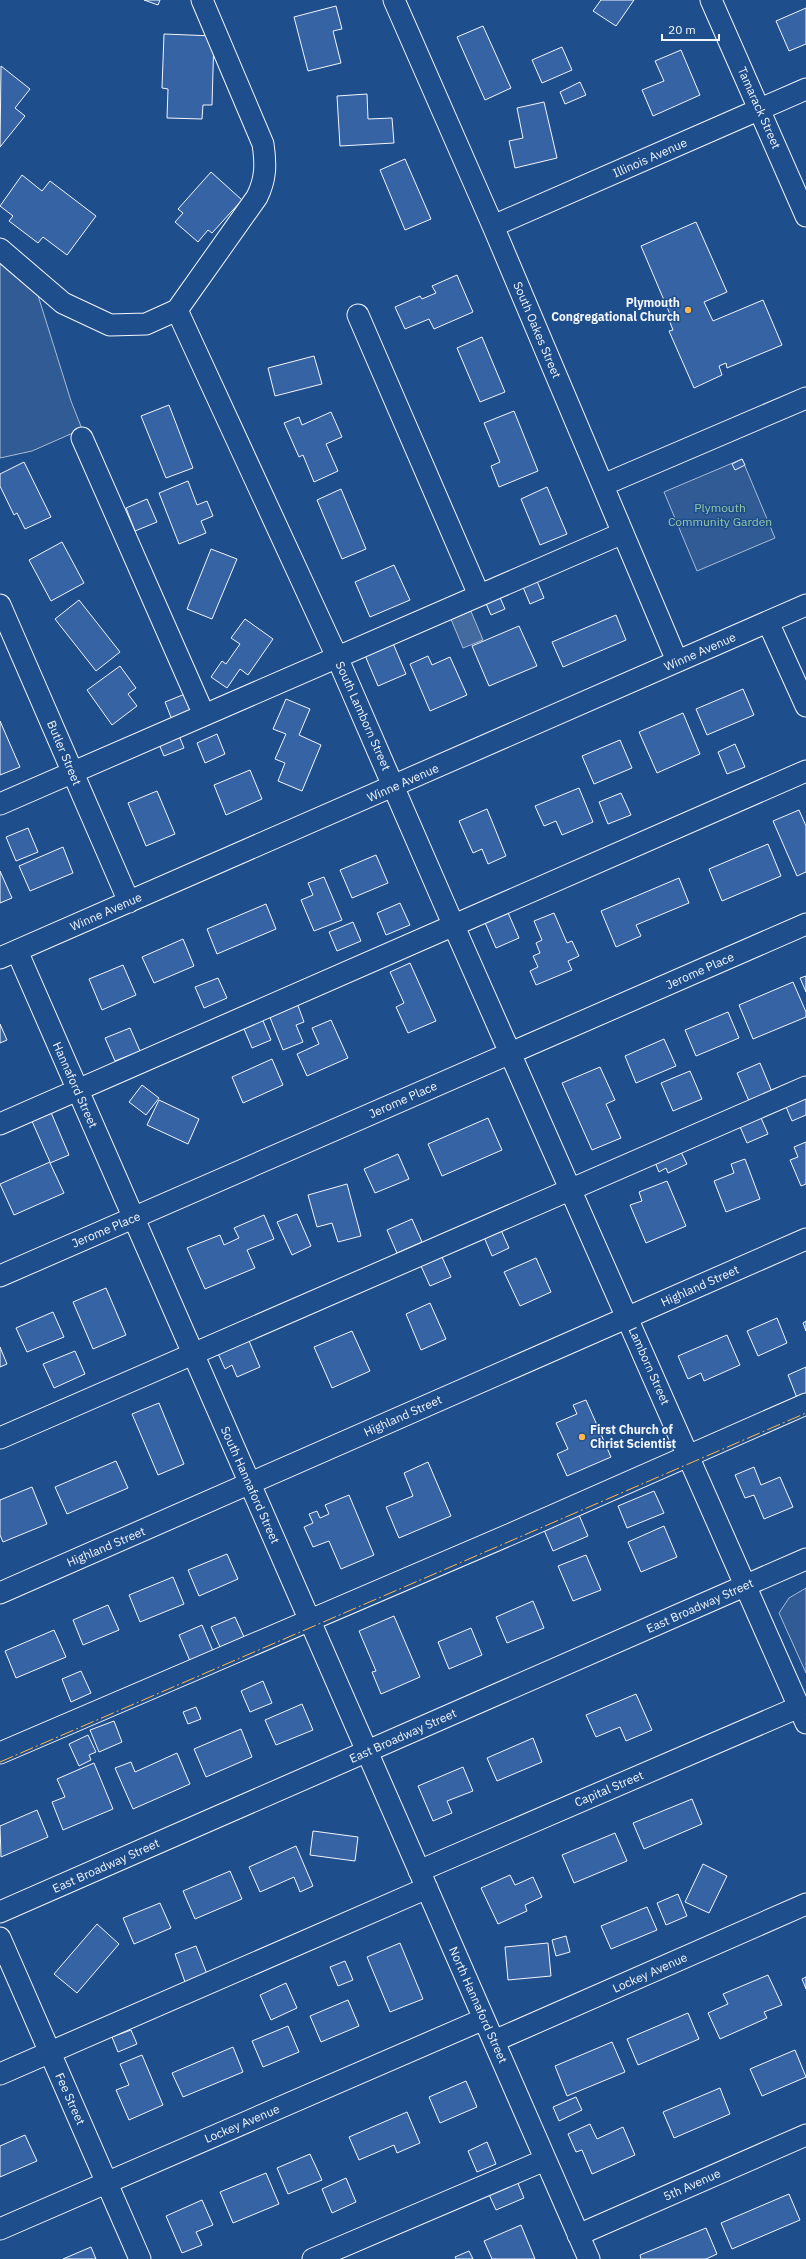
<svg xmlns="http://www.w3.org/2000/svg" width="806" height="2259" viewBox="0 0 806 2259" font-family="'IBM Plex Sans',sans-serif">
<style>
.green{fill:#305b95;stroke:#a8bbd7}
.water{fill:#446ba0;stroke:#a8bbd7}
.building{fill:#3563a3;stroke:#f2f6ff}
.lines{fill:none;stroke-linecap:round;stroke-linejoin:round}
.minor-casing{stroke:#f2f6ff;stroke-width:23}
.minor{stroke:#1f4e8c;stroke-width:21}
.power{stroke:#ffb74d;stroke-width:1;stroke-dasharray:14 3 2 3;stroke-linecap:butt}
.poi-dot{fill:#ffb74d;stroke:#1f4e8c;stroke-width:1.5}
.labels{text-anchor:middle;stroke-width:3;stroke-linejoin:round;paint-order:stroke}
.street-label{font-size:12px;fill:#f2f6ff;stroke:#1f4e8c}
.poi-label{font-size:12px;font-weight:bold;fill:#f2f6ff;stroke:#1f4e8c;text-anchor:end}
.park-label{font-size:12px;fill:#97c8a6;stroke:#1f4e8c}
</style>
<rect width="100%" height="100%" fill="#1f4e8c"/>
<path class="green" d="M 0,261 L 36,289 L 71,401 L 82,429 L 32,451 L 0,458 Z
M 742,459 L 775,538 L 697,571 L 664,492 Z
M 806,1588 L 806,1673 L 779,1613 L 789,1598 Z"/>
<path class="water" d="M 470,609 L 483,640 L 463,648 L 450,617 Z"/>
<path class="building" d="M 144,0 L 160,0 L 158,5 Z
M 601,0 L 634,0 L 616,26 L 593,11 Z
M 336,6 L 342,29 L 333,31 L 341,63 L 308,71 L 294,17 Z
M 806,8 L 806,44 L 789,51 L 776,21 Z
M 483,26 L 511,88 L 485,100 L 457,37 Z
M 164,34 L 214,36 L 212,105 L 203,105 L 202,119 L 167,118 L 168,89 L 162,88 Z
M 562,47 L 572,70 L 542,83 L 532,60 Z
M 681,50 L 700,95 L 653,116 L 642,90 L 664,81 L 655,61 Z
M 1,66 L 30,89 L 15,108 L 25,116 L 0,147 Z
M 580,82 L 586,95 L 565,104 L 560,92 Z
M 367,94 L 368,119 L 392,118 L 394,143 L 340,146 L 337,96 Z
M 544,102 L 557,158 L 515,168 L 509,141 L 523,138 L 517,108 Z
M 405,159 L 431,219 L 405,230 L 380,170 Z
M 211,172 L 242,200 L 212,233 L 208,230 L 198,242 L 175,222 L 183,213 L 178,209 Z
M 22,175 L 42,191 L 50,181 L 96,216 L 67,255 L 43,237 L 38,243 L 9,221 L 13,216 L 0,206 Z
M 696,222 L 727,292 L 704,302 L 713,321 L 763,300 L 782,345 L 727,368 L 726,363 L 719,366 L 722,375 L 694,388 L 669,331 L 673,330 L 669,320 L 672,319 L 641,246 Z
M 457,275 L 473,312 L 434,329 L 429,319 L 405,329 L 395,307 L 420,296 L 422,299 L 436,293 L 432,286 Z
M 482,337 L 505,392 L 480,402 L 457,348 Z
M 314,356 L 322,384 L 275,396 L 268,368 Z
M 169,405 L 193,468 L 166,478 L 141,416 Z
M 514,411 L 538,471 L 499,487 L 491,466 L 500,462 L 484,423 Z
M 331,412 L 342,437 L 326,444 L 338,471 L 314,482 L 303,455 L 299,457 L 284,423 L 299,417 L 302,425 Z
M 742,459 L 745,465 L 735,470 L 732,464 Z
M 24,462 L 51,517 L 25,529 L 17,513 L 14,515 L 0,486 L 0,474 Z
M 188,481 L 197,505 L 207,501 L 213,516 L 201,521 L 206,533 L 179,544 L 159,493 Z
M 547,487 L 567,534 L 540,545 L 521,499 Z
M 341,489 L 366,549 L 342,559 L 317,500 Z
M 147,499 L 157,522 L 135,531 L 126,508 Z
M 62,542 L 84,583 L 51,601 L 29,560 Z
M 211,549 L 237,559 L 212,619 L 187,609 Z
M 394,565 L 410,600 L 370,617 L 355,582 Z
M 537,581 L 544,598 L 530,604 L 523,587 Z
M 498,593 L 505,609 L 491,615 L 484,599 Z
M 79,600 L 120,652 L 96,671 L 55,619 Z
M 616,615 L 626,640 L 563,667 L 552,642 Z
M 245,619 L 273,639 L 248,675 L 240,669 L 227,688 L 211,677 L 222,661 L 226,664 L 240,644 L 231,638 Z
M 519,626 L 537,666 L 489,686 L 472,646 Z
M 392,641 L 406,674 L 378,686 L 364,653 Z
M 428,656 L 432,665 L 450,657 L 467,695 L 430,711 L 410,664 Z
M 120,666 L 136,688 L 128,694 L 137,706 L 112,725 L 87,690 Z
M 743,689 L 754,715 L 707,735 L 696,709 Z
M 185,694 L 192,712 L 172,720 L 165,702 Z
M 286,699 L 310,709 L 299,735 L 321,745 L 302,791 L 278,781 L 285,763 L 275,759 L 286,734 L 273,729 Z
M 683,713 L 700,754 L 657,773 L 639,732 Z
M 0,721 L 20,767 L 0,775 Z
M 178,733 L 184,748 L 164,756 L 158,742 Z
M 217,734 L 225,754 L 205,763 L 197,743 Z
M 620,740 L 632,768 L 594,784 L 582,756 Z
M 735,744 L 745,767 L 727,774 L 718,752 Z
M 250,770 L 262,799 L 226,815 L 214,785 Z
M 579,788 L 593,822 L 562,835 L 556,821 L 544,826 L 535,806 Z
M 157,791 L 175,834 L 146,846 L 128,803 Z
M 621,793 L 631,815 L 608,824 L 599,802 Z
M 487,809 L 506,856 L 488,864 L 482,849 L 473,853 L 459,821 Z
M 799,810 L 806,826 L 806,872 L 797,876 L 773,821 Z
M 28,828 L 38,852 L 16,861 L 6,837 Z
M 768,844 L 781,876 L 722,901 L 709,869 Z
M 63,847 L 73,873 L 30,891 L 19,866 Z
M 376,855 L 388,883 L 352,898 L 340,870 Z
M 0,871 L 12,898 L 0,903 Z
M 324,877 L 342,920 L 314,931 L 301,900 L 313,895 L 308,883 Z
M 679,878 L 689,903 L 636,925 L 641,936 L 616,947 L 601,911 Z
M 400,903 L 410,925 L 386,935 L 377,913 Z
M 266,904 L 276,929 L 217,954 L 207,929 Z
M 506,908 L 519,938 L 496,948 L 483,918 Z
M 554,913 L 567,943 L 572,941 L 579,956 L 568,961 L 572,970 L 536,985 L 530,971 L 538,967 L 533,956 L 540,953 L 536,943 L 542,940 L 534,921 Z
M 353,922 L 361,941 L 337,951 L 329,932 Z
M 183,939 L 194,966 L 154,983 L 142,957 Z
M 410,963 L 436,1021 L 408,1033 L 396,1007 L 404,1003 L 390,972 Z
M 123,965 L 136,995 L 102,1010 L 89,979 Z
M 806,976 L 806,992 L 800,978 Z
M 218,978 L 227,998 L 204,1008 L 195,987 Z
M 793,982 L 806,1012 L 806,1017 L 753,1039 L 739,1005 Z
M 297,1003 L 304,1022 L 296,1025 L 303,1042 L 283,1050 L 269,1015 Z
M 728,1012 L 739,1038 L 696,1056 L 685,1030 Z
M 261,1016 L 271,1040 L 252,1048 L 242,1024 Z
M 331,1020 L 348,1058 L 307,1076 L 297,1054 L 319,1044 L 312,1028 Z
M 0,1024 L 7,1040 L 0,1043 Z
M 130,1028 L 140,1051 L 115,1061 L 105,1038 Z
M 664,1039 L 676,1066 L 636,1083 L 625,1056 Z
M 272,1059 L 283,1085 L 243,1103 L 232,1077 Z
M 760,1063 L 772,1092 L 749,1101 L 737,1073 Z
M 600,1067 L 615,1100 L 606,1104 L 621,1138 L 592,1150 L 562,1083 Z
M 690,1071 L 702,1099 L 673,1111 L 661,1083 Z
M 142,1085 L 159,1098 L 146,1115 L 129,1102 Z
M 806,1094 L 806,1115 L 792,1121 L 784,1102 Z
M 159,1100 L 199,1119 L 188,1144 L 147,1125 Z
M 50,1110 L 69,1155 L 50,1163 L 64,1193 L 14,1215 L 0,1184 L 50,1162 L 31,1119 Z
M 759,1113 L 768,1134 L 747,1143 L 738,1122 Z
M 488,1118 L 502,1150 L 442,1176 L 428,1144 Z
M 806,1142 L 806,1184 L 801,1186 L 790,1160 L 798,1157 L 794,1147 Z
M 679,1148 L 687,1164 L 668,1173 L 666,1168 L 659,1172 L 654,1160 Z
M 398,1154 L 409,1179 L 375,1193 L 364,1169 Z
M 745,1159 L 760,1199 L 726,1212 L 714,1181 L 734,1173 L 731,1164 Z
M 667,1181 L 686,1226 L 646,1243 L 630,1205 L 642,1201 L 639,1192 Z
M 347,1184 L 361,1236 L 338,1242 L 332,1223 L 317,1227 L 308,1195 Z
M 297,1214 L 311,1246 L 292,1255 L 277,1222 Z
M 264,1215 L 274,1239 L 247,1250 L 255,1268 L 205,1289 L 187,1248 L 220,1235 L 224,1245 L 239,1238 L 234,1228 Z
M 412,1219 L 422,1242 L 397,1253 L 387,1230 Z
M 501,1230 L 509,1248 L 492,1256 L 484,1237 Z
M 442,1257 L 451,1277 L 430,1286 L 421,1266 Z
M 536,1258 L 551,1292 L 520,1306 L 504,1272 Z
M 106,1288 L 126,1335 L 93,1349 L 73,1302 Z
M 430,1303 L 446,1339 L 421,1350 L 406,1314 Z
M 53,1312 L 64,1337 L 27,1352 L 16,1328 Z
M 777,1318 L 787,1343 L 758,1356 L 747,1331 Z
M 806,1321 L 806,1331 L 803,1323 Z
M 352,1331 L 370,1371 L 332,1388 L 314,1347 Z
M 727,1335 L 740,1365 L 704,1381 L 701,1373 L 688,1379 L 678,1356 Z
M 247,1336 L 260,1367 L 237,1377 L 232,1365 L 225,1369 L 216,1349 Z
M 0,1347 L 7,1364 L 0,1367 Z
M 75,1351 L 85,1374 L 54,1388 L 43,1364 Z
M 806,1367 L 806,1394 L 797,1398 L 788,1375 Z
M 586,1400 L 611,1457 L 567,1476 L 557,1454 L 568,1449 L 556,1423 L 577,1414 L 573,1405 Z
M 159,1403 L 184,1464 L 158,1475 L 132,1414 Z
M 116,1461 L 128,1488 L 67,1514 L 55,1487 Z
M 428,1462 L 451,1516 L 399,1538 L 386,1507 L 413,1496 L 404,1473 Z
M 754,1467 L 761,1485 L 780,1477 L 793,1507 L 764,1519 L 754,1495 L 745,1498 L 735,1475 Z
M 32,1487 L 47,1524 L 3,1542 L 0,1535 L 0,1500 Z
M 654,1491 L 664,1513 L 627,1528 L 618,1506 Z
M 349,1495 L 374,1555 L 341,1569 L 329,1541 L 313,1547 L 304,1527 L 313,1523 L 309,1514 L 317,1511 L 320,1518 L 329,1514 L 325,1505 Z
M 579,1515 L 588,1536 L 553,1551 L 544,1530 Z
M 664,1526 L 677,1557 L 641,1572 L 628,1542 Z
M 227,1554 L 238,1579 L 199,1596 L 188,1570 Z
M 586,1555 L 601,1590 L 573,1601 L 558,1566 Z
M 173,1577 L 184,1604 L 140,1622 L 129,1595 Z
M 533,1601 L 544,1628 L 507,1643 L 496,1617 Z
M 108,1605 L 119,1630 L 83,1645 L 73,1620 Z
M 394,1616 L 420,1677 L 381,1694 L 372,1672 L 376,1671 L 359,1631 Z
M 235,1617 L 244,1637 L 220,1647 L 211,1627 Z
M 202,1625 L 213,1651 L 190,1661 L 179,1635 Z
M 471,1628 L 482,1655 L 449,1669 L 438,1642 Z
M 54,1630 L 66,1657 L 16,1678 L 5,1651 Z
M 81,1671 L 91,1693 L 71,1702 L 62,1679 Z
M 263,1681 L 272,1703 L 250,1712 L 241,1691 Z
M 636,1694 L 652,1730 L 626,1741 L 620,1727 L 596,1737 L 586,1715 Z
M 302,1704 L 313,1730 L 276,1745 L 265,1720 Z
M 196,1707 L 201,1719 L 188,1724 L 183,1712 Z
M 114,1721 L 122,1742 L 99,1752 L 90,1730 Z
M 241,1729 L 252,1757 L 206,1777 L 194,1749 Z
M 88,1735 L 96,1752 L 89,1755 L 91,1760 L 79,1766 L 69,1744 Z
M 533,1738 L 542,1762 L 497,1781 L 487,1758 Z
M 177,1753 L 190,1784 L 133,1809 L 115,1768 L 131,1762 L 135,1772 Z
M 94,1763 L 113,1809 L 63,1830 L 52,1802 L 65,1797 L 57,1779 Z
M 463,1767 L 473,1791 L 447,1801 L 452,1813 L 433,1821 L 418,1786 Z
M 692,1799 L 702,1824 L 644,1849 L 633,1823 Z
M 37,1810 L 48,1837 L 1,1857 L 0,1826 Z
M 313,1831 L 358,1837 L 355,1861 L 310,1855 Z
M 615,1833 L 627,1861 L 574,1883 L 562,1855 Z
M 296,1846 L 313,1886 L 300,1892 L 294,1877 L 260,1892 L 249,1867 Z
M 703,1864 L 727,1876 L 709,1913 L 685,1902 Z
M 230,1871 L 242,1899 L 195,1919 L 183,1891 Z
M 510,1875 L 515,1885 L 533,1877 L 542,1897 L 525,1905 L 527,1911 L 498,1924 L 481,1888 Z
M 678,1894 L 687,1916 L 666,1925 L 657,1903 Z
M 160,1903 L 171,1928 L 134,1944 L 123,1918 Z
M 647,1907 L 657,1930 L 611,1949 L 601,1926 Z
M 97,1924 L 119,1944 L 77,1993 L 54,1974 Z
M 566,1936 L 570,1952 L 556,1956 L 552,1940 Z
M 400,1943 L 423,1999 L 390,2012 L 367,1957 Z
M 548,1943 L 551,1976 L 508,1980 L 505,1947 Z
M 196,1946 L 207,1974 L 185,1982 L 175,1954 Z
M 345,1961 L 353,1980 L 338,1986 L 330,1967 Z
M 768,1975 L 782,2005 L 764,2012 L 767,2018 L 720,2039 L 708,2013 L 728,2004 L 723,1994 Z
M 806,1977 L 806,1989 L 802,1979 Z
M 286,1983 L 297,2008 L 271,2020 L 260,1995 Z
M 348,2000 L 359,2026 L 321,2042 L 310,2016 Z
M 688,2013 L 699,2039 L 638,2065 L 627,2039 Z
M 288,2026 L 299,2052 L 263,2067 L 252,2041 Z
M 131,2030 L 137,2044 L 118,2052 L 112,2037 Z
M 612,2042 L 625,2072 L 567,2096 L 555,2066 Z
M 233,2047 L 243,2072 L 183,2097 L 172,2073 Z
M 795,2050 L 806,2077 L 762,2096 L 750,2069 Z
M 142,2055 L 163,2105 L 129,2120 L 116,2090 L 129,2085 L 120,2064 Z
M 466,2081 L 477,2107 L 440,2123 L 429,2097 Z
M 720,2088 L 730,2114 L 674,2138 L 663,2112 Z
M 576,2097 L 582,2110 L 559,2121 L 553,2107 Z
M 407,2112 L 420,2143 L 397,2153 L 394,2145 L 359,2160 L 349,2137 Z
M 590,2124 L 597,2139 L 623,2127 L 635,2155 L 592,2174 L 582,2150 L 576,2152 L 568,2134 Z
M 25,2135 L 37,2161 L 0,2177 L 0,2146 Z
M 487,2142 L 496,2164 L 477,2172 L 468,2151 Z
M 310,2154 L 322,2180 L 288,2194 L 277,2168 Z
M 266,2173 L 279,2204 L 233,2223 L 220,2192 Z
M 515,2176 L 524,2198 L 496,2210 L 486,2188 Z
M 346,2178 L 356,2202 L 332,2213 L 322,2189 Z
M 789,2194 L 800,2220 L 732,2249 L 721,2223 Z
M 202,2200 L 213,2225 L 196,2232 L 202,2245 L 182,2253 L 166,2216 Z
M 521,2225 L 535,2259 L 492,2259 L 484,2241 Z
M 706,2228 L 717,2254 L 706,2259 L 641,2259 L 640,2255 Z
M 91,2247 L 96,2259 L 63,2259 Z
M 469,2251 L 473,2259 L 456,2259 L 455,2257 Z"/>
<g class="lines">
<defs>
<path id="minor" d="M 394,0 L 493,226 L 677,661
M 711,0 L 806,216
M 493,226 L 806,89
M 0,249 L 63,303 L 110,325 L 146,324 L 177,310 L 257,197 C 266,179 266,164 263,144 L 202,0
M 177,310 L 337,657 L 453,924 L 806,1723
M 358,315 L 479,595
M 82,438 L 204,715
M 603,485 L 806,398
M 0,605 L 129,902
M 768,622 L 806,706
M 0,804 L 623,533
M 17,951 L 589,2259
M 0,958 L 806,605
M 0,1124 L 806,771
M 0,1276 L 806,924
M 0,1438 L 806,1087
M 0,1593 L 806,1239
M 0,1753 L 511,1534 L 806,1404
M 419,1871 L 799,1707
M 0,1912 L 806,1559
M 0,1938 L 140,2259
M 494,2041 L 806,1904
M 0,2074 L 427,1888
M 0,2229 L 484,2019
M 578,2235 L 806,2135
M 313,2259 L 545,2160"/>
</defs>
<use href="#minor" class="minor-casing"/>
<use href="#minor" class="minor"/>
<path class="power" d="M 0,1762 L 806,1413"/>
</g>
<g class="poi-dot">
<circle cx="688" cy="310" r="4"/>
<circle cx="582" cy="1437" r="4"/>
</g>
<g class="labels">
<g class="street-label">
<text transform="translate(759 108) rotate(66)" y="4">Tamarack Street</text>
<text transform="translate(650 158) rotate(-24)" y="4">Illinois Avenue</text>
<text transform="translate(537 330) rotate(67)" y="4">South Oakes Street</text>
<text transform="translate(700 652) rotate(-24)" y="4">Winne Avenue</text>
<text transform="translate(363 716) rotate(66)" y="4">South Lamborn Street</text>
<text transform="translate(64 753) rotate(67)" y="4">Butler Street</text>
<text transform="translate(403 783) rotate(-24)" y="4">Winne Avenue</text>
<text transform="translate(106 912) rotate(-24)" y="4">Winne Avenue</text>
<text transform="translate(700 971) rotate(-24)" y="4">Jerome Place</text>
<text transform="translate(75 1085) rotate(66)" y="4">Hannaford Street</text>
<text transform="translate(403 1100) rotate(-24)" y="4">Jerome Place</text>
<text transform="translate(106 1230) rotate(-23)" y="4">Jerome Place</text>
<text transform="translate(700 1286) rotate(-24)" y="4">Highland Street</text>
<text transform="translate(649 1366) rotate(66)" y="4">Lamborn Street</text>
<text transform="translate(403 1416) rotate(-24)" y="4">Highland Street</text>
<text transform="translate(250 1485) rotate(66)" y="4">South Hannaford Street</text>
<text transform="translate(106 1547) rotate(-23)" y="4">Highland Street</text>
<text transform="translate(700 1606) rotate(-24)" y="4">East Broadway Street</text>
<text transform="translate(403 1736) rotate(-24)" y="4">East Broadway Street</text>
<text transform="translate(609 1789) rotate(-23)" y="4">Capital Street</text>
<text transform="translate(106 1866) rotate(-24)" y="4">East Broadway Street</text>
<text transform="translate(650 1973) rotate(-24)" y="4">Lockey Avenue</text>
<text transform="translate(478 2005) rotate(66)" y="4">North Hannaford Street</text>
<text transform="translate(70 2099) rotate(66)" y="4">Fee Street</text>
<text transform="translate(242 2124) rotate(-23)" y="4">Lockey Avenue</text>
<text transform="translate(692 2185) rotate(-24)" y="4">5th Avenue</text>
</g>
<g class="poi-label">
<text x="680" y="307">Plymouth<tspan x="680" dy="14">Congregational Church</tspan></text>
<text x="590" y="1434" text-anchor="start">First Church of<tspan x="590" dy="14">Christ Scientist</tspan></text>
</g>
<g class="park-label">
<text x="720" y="512">Plymouth<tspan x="720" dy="14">Community Garden</tspan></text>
</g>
</g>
<path d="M662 34v6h57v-6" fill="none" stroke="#f2f6ff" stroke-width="2"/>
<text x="668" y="34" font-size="12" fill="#f2f6ff" stroke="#1f4e8c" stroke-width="3" paint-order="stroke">20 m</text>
</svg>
